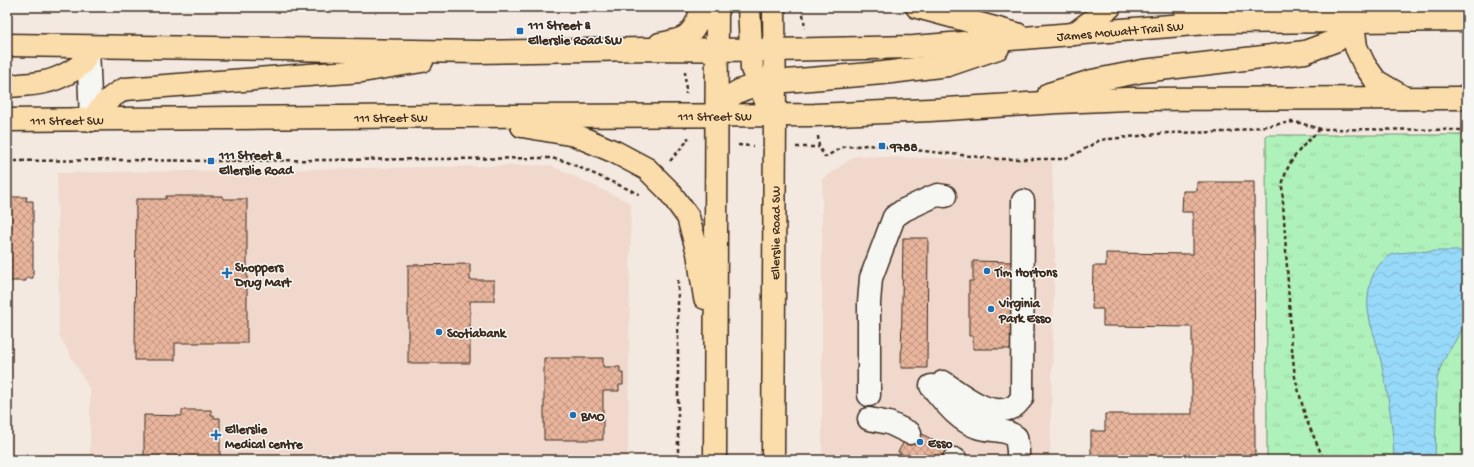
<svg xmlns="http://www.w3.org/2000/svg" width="1474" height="467" viewBox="0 0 1474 467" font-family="'Gochi Hand',sans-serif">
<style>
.built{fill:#f0d9cc}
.park{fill:url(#park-tufts);stroke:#758e6c}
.water{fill:url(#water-waves);stroke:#7293a1}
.building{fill:url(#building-cross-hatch);stroke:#3b2a1e}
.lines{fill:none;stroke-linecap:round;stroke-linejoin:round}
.minor-casing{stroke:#3b2a1e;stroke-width:25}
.major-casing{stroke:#3b2a1e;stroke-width:25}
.path{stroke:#3b2a1e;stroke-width:2.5;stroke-dasharray:4 3;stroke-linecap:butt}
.minor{stroke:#f6f6f2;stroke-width:22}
.major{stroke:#fbddab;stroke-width:22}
.poi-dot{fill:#1f6fb2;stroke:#f6f6f2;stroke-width:1.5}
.labels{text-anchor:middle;stroke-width:3;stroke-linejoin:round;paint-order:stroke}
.poi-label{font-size:13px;font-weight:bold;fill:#3b2a1e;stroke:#f6f6f2;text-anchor:start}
.street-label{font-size:13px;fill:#3b2a1e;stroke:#f6f6f2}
</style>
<defs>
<pattern id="park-tufts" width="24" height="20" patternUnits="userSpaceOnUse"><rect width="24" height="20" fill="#aff1bb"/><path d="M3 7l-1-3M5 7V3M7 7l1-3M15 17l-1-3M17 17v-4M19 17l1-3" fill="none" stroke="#97cfa0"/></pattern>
<pattern id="water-waves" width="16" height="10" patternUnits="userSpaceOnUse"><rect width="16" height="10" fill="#97d9f9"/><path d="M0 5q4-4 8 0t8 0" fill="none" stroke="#83bad5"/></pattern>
<pattern id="building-cross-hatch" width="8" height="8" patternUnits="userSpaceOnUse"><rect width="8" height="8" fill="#e9b59c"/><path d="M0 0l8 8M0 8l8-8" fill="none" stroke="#be937f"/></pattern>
</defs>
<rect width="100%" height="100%" fill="#f3e9e1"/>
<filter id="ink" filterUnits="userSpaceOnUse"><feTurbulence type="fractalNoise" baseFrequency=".025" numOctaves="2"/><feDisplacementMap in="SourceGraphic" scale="8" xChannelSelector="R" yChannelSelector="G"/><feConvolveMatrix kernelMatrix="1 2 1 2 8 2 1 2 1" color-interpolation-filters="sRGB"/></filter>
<g filter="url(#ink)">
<path class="built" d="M 855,156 L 1052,161 L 1055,255 L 1050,460 L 822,460 L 822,179 Z
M 550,165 L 631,203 L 628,460 L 90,460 L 90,390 L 59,335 L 57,173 Z"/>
<path class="park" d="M 1266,135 L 1467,135 L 1467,460 L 1267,460 Z"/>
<path class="water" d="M 1455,251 L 1467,251 L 1467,321 L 1442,363 L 1437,379 L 1435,460 L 1394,460 C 1393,423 1387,385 1378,349 C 1374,333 1366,315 1368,298 C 1369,281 1375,264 1391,255 C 1398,251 1443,251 1455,251 Z"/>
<path class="building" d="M 1197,182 L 1254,182 L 1255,460 L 1091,460 L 1091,431 L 1105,431 L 1105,414 L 1192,414 L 1192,327 L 1103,326 L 1103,309 L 1092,309 L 1093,266 L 1106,266 L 1106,253 L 1193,254 L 1193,212 L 1182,212 L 1183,191 L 1197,191 Z
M 166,196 L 223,196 L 223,199 L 247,199 L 247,343 L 175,343 L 175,360 L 135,360 L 136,199 L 166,199 Z
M 9,197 L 27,197 L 26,201 L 33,201 L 33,278 L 26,278 L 26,281 L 9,281 L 9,278 L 7,278 L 7,200 L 9,200 Z
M 903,238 L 928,238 L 927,368 L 901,368 Z
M 973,261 L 1013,262 L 1012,349 L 973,349 L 973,336 L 969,336 L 969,281 L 973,281 Z
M 470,264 L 470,280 L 494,280 L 494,301 L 470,301 L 470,363 L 408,363 L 408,265 Z
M 544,358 L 603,358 L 603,367 L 620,367 L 620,373 L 623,373 L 623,385 L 619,385 L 619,391 L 603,391 L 603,440 L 544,440 Z
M 182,410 L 211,410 L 211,415 L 214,415 L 214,418 L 220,418 L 220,460 L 144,460 L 144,415 L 182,416 Z
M 912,428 L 957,454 L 953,460 L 912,460 L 898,452 Z"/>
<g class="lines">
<defs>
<path id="minor" d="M 88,47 L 91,120
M 943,382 C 961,394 990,419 1013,407 C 1016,406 1019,401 1022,398 L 1023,201
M 931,386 C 944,401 957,420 977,427 C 990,432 1005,428 1016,437 L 1018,450 L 1018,460
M 869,395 L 869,303 L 871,278 L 894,217 L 904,210 L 932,197 L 938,195 L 945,196
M 869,419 L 889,423 L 910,433
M 954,459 L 956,460"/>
<g id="major">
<path d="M 749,7 L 752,69 L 765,99"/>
<path d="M 917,7 L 1017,34"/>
<path d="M 1184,7 L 1216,21"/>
<path d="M 1353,22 L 1356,47 L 1364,64 L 1376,81 L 1405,98"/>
<path d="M 1074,34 L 1110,7"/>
<path d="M 660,44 C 668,42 679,41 685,37 C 694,31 700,18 702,7"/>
<path id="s1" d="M 7,45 L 478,52 L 644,49 L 774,50 L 914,47 L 1219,22 L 1467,20"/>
<path d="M 7,86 C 30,84 47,85 68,73 C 73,70 80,67 83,62 C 86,58 86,51 88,47"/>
<path d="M 1049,94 L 1092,81 L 1143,71 L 1305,52 L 1337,40 L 1353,22"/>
<path d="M 717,115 C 721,109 725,102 730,97 C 741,87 760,85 774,82 L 883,73 L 948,65 L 998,48"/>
<path id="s2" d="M 7,120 L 462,116 L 815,115 L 930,110 L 1058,102 L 1127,99 L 1467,98"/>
<path d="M 91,120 C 101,107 110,96 125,89 L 362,71 L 422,61"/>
<path d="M 522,126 L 575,135 L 615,152 L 647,169 L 669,191 L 688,217 L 698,253 L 705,298"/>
<path d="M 715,460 L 717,7"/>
<path id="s3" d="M 773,460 L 775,114 L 774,7"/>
</g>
</defs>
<use href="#minor" class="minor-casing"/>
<use href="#major" class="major-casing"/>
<path class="path" d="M 802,7 L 805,28
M 685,71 L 686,94
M 1320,129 C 1302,147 1287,160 1282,186 L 1292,349 L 1295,377 L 1306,419 L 1324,460
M 818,136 L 819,147 L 825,157 L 843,147 L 868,145 L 998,159 L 1063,159 L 1076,154 L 1100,140 L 1167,133 L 1227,132 L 1292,122 L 1300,123 L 1321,129 L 1467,130
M 738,145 L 753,146
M 796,147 L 819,147
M 7,161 L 126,160 L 211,161 L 550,158 L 565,161 L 639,194
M 670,161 L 688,140 L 688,137
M 678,280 L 678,460"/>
<use href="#minor" class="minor"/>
<use href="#major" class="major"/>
</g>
</g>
<g class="poi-dot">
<rect x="516" y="27" width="8" height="8" rx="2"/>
<rect x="878" y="142" width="8" height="8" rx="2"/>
<rect x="207" y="157" width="8" height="8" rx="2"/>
<circle cx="987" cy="271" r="4"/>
<path d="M225 267h4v4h4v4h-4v4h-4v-4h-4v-4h4z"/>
<circle cx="991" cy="309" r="4"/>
<circle cx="439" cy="332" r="4"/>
<circle cx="573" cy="415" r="4"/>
<path d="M214 429h4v4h4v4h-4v4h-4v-4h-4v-4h4z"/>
<circle cx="920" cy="442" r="4"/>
</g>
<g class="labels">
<g class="poi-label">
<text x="528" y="29">111 Street &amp;<tspan x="528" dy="15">Ellerslie Road SW</tspan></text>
<text x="890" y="151">9788</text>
<text x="219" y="159">111 Street &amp;<tspan x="219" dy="15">Ellerslie Road</tspan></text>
<text x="235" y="271">Shoppers<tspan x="235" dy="15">Drug Mart</tspan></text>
<text x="995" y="276">Tim Hortons</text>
<text x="999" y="307">Virginia<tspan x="999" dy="15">Park Esso</tspan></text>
<text x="447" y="337">Scotiabank</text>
<text x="581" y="420">BMO</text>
<text x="225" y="433">Ellerslie<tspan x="225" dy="15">Medical centre</tspan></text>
<text x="928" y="447">Esso</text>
</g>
<g class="street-label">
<text dy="5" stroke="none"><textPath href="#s1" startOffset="1114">James Mowatt Trail SW</textPath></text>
<text dy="5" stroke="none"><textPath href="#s2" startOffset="708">111 Street SW</textPath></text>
<text dy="5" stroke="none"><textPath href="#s2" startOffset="384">111 Street SW</textPath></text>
<text dy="5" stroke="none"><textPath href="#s2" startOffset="60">111 Street SW</textPath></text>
<text dy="5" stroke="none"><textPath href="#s3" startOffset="227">Ellerslie Road SW</textPath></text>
</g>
</g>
<rect width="1474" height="467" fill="none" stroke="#f6f6f2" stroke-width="24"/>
<rect x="12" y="12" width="1450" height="443" fill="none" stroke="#3b2a1e" stroke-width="1.5" filter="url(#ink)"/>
</svg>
